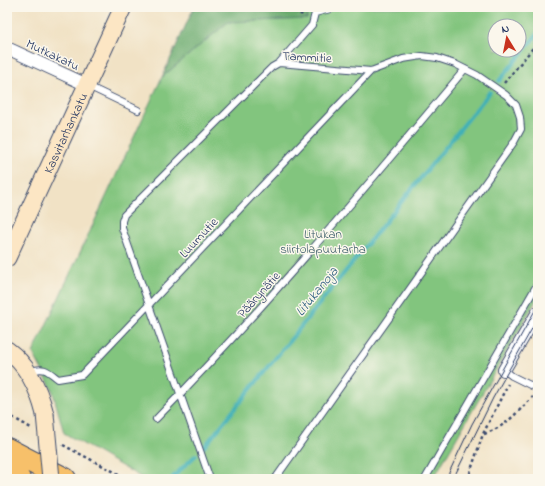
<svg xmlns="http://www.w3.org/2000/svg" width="545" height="486" viewBox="0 0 545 486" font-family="'Indie Flower',sans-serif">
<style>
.green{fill:#82c57e;stroke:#4e7a6e;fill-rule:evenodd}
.forest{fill:#69aa6d;stroke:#426c66}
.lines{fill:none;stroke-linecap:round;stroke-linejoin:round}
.stream{stroke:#3fb0b7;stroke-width:4}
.lane-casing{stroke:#3b4a6d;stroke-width:8}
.street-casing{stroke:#3b4a6d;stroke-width:14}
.secondary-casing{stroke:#3b4a6d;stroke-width:19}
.highway-casing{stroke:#3b4a6d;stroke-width:24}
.path{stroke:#3b4a6d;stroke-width:2.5;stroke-dasharray:3 3;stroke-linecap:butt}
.lane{stroke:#fff;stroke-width:6}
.street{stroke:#fff;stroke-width:12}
.secondary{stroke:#fce6c4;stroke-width:17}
.highway{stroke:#f7c06b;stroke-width:22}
.tram{stroke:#1b2f5e;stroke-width:1}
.secondary-bridge-casing{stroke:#3b4a6d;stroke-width:19;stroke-linecap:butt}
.secondary-bridge{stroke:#fce6c4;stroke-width:17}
.labels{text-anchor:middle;stroke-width:3;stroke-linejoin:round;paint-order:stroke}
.street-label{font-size:13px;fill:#1b2f5e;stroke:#fbf7ec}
.park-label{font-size:13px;fill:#3a5c68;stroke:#fbf7ec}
.water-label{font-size:14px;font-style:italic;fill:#285c7d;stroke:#fbf7ec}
</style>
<rect width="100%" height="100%" fill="#fbf7ec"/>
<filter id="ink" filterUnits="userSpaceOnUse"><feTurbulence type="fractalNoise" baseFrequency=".025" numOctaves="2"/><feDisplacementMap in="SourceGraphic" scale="8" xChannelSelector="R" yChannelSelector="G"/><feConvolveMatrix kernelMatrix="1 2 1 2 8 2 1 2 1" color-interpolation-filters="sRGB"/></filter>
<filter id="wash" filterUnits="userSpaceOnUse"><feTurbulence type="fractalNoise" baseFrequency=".012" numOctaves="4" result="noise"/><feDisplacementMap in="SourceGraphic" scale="16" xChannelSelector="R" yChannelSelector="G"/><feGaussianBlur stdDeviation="0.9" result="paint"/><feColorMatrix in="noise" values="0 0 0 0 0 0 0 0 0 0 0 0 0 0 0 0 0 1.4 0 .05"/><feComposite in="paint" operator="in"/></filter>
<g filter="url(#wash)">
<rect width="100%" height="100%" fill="#f1e2c5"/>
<path class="green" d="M 315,7 L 538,7 L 538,297 L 433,479 L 144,479 L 64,433 L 52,389 L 33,353 L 162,77 L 228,22 L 307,19 L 308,9 ZM 495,26 L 519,26 L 519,50 L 495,50 Z"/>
<path class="forest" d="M 194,7 L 315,7 L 308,9 L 307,19 L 228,22 L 162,77 Z"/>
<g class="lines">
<path class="stream" d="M 499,81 L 538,33
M 204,447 L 490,92
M 172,478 L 196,455"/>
</g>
</g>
<g filter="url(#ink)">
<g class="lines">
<defs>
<path id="lane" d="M 279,63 L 312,25 L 315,13 L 338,7
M 88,86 L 138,110
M 504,370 L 512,376 L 538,389
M 29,372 C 43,366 47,370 58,379 L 82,375 L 371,71
M 156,419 C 265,308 365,188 465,69
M 210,479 L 122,228 L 122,221 L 124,215 L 272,67 L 279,63 L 371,71 L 403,59 L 422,56 L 437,58 L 455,64 L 477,75 L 506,95 L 516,105 L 520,117 L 521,129 L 514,142 L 275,479
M 425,479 L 538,283"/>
<path id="street" d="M 7,48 L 87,85
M 504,370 L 538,312"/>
<g id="secondary">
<path id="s1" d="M 7,258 L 123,7"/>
<path d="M 7,350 C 28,365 39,390 45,414"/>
</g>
<path id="highway" d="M 7,449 L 65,479
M 7,473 L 19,479"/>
</defs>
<use href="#lane" class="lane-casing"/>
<use href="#street" class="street-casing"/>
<use href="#secondary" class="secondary-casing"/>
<use href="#highway" class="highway-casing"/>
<path class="path" d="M 290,7 L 299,14 L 305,15
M 504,83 L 538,42
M 7,414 L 31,428
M 484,434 C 506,427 517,412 533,397
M 63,445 L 128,479
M 468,479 L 483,434 L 508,384"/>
<use href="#lane" class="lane"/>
<use href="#street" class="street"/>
<use href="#secondary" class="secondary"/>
<use href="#highway" class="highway"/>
<path class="tram" d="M 446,479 L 472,424 L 538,305
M 453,479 L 493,398 L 538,318"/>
<defs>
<path id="secondary-bridge" d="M 45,414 L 51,479"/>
</defs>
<use href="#secondary-bridge" class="secondary-bridge-casing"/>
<use href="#secondary-bridge" class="secondary-bridge"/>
</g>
</g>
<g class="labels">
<g class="street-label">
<text transform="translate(53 54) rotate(25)" y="5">Mutkakatu</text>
<text transform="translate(307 56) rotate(3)" y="5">Tammitie</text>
<text dy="5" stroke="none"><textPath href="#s1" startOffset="138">Kasvitarhankatu</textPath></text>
<text transform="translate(198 237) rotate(-47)" y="5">Luumutie</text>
<text transform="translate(258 294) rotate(-48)" y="5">Päärynätie</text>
</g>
<g class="park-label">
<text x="323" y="238">Litukan<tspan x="323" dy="15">siirtolapuutarha</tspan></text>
</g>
<g class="water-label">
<text transform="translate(316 291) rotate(-51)" y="5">Litukanoja</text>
</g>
</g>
<rect width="545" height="486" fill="none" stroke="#fbf7ec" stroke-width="24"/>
<g transform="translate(507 38) rotate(350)"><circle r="19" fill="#fbf7ec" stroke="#a1a7b3"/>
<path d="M0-3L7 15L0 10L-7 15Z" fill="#c8321e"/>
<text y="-6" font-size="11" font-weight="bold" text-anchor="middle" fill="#1b2f5e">N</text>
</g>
</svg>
